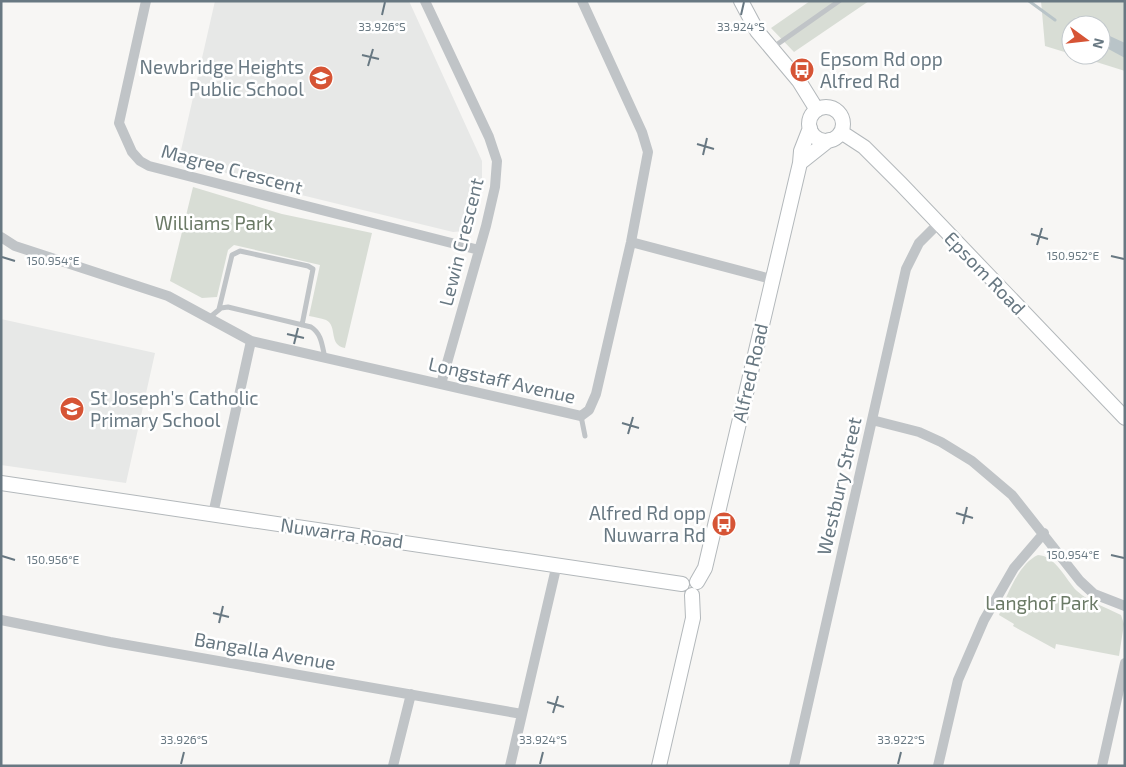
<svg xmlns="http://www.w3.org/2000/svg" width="1126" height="767" viewBox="0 0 1126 767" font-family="'Exo 2',sans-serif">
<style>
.built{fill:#e7e8e7}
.green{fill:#d8ddd5}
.water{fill:#b9c4c8}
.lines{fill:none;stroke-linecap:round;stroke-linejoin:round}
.stream{stroke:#b9c4c8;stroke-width:3}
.secondary-casing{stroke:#b3b8bb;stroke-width:16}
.lane{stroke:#c0c4c7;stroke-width:5}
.street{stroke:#c0c4c7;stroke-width:10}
.secondary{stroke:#fff;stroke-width:14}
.ticks{fill:none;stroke:#687882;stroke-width:2}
.labels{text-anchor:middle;stroke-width:5;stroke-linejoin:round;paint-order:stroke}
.poi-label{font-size:19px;fill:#687882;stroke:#fff;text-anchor:start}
.street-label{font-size:19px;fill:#687882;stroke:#fff}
.park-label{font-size:19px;fill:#6b7a66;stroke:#fff}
.ticks-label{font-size:12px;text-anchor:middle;fill:#687882;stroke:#fff;stroke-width:5;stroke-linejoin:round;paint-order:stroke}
</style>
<rect width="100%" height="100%" fill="#f7f6f4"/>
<path class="built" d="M 215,1 L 409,1 L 482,161 L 482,179 L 470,227 L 465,231 L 453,232 L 289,192 L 179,159 Z
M 1,319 L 155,353 L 126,483 L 1,465 Z"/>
<path class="green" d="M 810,1 L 869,1 L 794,52 L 771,28 Z
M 1041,1 L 1125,1 L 1125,71 L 1074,55 L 1101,55 L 1101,25 L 1071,25 L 1071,54 L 1045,46 Z
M 193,187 L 282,214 L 372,233 L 345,348 C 328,345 338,326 326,320 C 321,318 314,317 309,316 L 320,265 L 234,245 L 228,250 L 217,297 L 202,298 L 170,281 Z
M 1038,555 C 1056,556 1065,579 1077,591 C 1091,603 1105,607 1121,615 L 1124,624 L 1119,656 L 1056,644 L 1055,649 L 1013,626 L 1014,624 L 999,615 C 1006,597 1019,563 1038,555 Z"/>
<path class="water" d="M 1101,32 L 1125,43 L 1125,58 L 1101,45 Z"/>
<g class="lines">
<path class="stream" d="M 1029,1 L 1055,20"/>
<defs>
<path id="secondary" d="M 741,1 L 757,31 L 799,81 L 817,110
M809 124a17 17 0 1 1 34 0a17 17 0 1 1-34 0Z
M 841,132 L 864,147 L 901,184 L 1125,418
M 800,163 L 829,140
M 1,483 L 682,584
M 697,582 L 705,568 L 800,163 L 801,151 L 810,128
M 659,766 L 693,618 L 692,595"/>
</defs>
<use href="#secondary" class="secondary-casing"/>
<path class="lane" d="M 772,48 L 839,1
M 219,309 L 232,255 L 240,251 L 308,266 L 313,269 L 302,325
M 209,318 L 221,308 L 228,307 L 311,327 C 322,334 322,346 325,358
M 581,416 L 585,436"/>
<path class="street" d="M 146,1 L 119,123 L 132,152 L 140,161 L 149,166 L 479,250
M 425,1 L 489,137 L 497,161 L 495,187 L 486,226 L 441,384
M 1,237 L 15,246 L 168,296 L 251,341 L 581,416 L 589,410 L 596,394 L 631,242 L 648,152 L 642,132 L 582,1
M 631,242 L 771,279
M 872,420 L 919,432 L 941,442 L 972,461 L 1012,495 L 1080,581 L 1094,594 L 1125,606
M 213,514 L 251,341
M 1,620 L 110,642 L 522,714
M 393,766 L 411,694
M 510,766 L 557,564
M 794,766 L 906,269 L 919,243 L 938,224
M 938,766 L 958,680 L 984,620 L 1014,568 L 1044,533
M 1102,766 L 1125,663"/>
<use href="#secondary" class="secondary"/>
</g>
<path class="ticks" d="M 382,15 L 385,2M 741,15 L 744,2M 362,55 L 379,59M 368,66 L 373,49M 697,144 L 714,149M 703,155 L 707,138M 1031,234 L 1048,239M 1037,245 L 1042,228M 1111,256 L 1124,259M 2,257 L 15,261M 287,334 L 304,338M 294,344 L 298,328M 622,423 L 639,428M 628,434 L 633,417M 956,513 L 973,518M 963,524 L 967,507M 1111,555 L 1124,558M 2,556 L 15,560M 213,613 L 229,617M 219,623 L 223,606M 547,702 L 564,707M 553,713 L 558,696M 181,764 L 184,752M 540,764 L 543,752M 898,764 L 901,752"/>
<defs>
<symbol id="bus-disc" viewBox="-11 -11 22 22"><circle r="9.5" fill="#d65435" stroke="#fff"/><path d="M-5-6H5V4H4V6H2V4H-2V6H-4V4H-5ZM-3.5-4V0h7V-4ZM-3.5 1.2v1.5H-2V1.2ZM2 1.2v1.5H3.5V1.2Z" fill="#fff"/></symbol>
<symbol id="school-disc" viewBox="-11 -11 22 22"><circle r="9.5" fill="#d65435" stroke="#fff"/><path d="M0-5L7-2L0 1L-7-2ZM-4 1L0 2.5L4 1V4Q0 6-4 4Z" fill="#fff"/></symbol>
</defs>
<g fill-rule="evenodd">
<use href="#bus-disc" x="788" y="56" width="28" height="28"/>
<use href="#school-disc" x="307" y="64" width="28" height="28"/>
<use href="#school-disc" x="58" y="395" width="28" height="28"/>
<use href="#bus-disc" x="710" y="510" width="28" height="28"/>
</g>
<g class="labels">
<g class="poi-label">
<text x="820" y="66">Epsom Rd opp<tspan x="820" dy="22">Alfred Rd</tspan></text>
<text x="304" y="74" text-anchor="end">Newbridge Heights<tspan x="304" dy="22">Public School</tspan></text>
<text x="90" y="405">St Joseph's Catholic<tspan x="90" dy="22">Primary School</tspan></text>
<text x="706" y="520" text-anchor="end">Alfred Rd opp<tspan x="706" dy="22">Nuwarra Rd</tspan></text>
</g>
<g class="street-label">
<text transform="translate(232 169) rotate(15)" y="7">Magree Crescent</text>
<text transform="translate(461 242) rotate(-76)" y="7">Lewin Crescent</text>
<text transform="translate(985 273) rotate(46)" y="7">Epsom Road</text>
<text transform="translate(750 373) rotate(-77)" y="7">Alfred Road</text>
<text transform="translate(502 380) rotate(13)" y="7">Longstaff Avenue</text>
<text transform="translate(839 486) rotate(-77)" y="7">Westbury Street</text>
<text transform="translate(342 533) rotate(8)" y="7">Nuwarra Road</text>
<text transform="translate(265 651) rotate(10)" y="7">Bangalla Avenue</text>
</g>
<g class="park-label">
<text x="214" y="230">Williams Park</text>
<text x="1042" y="610">Langhof Park</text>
</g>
</g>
<g class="ticks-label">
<text x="382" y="31">33.926°S</text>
<text x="741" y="31">33.924°S</text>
<text x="1073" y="260">150.952°E</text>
<text x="53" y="265">150.954°E</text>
<text x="1073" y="559">150.954°E</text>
<text x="53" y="564">150.956°E</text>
<text x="184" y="744">33.926°S</text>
<text x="543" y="744">33.924°S</text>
<text x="901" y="744">33.922°S</text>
</g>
<rect width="1126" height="767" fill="none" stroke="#687882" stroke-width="5"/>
<g transform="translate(1086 40) rotate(105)"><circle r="24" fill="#ffffff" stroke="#c3c9cd"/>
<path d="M0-4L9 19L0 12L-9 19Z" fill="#d65435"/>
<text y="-8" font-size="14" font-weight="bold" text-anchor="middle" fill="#687882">N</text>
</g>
</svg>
